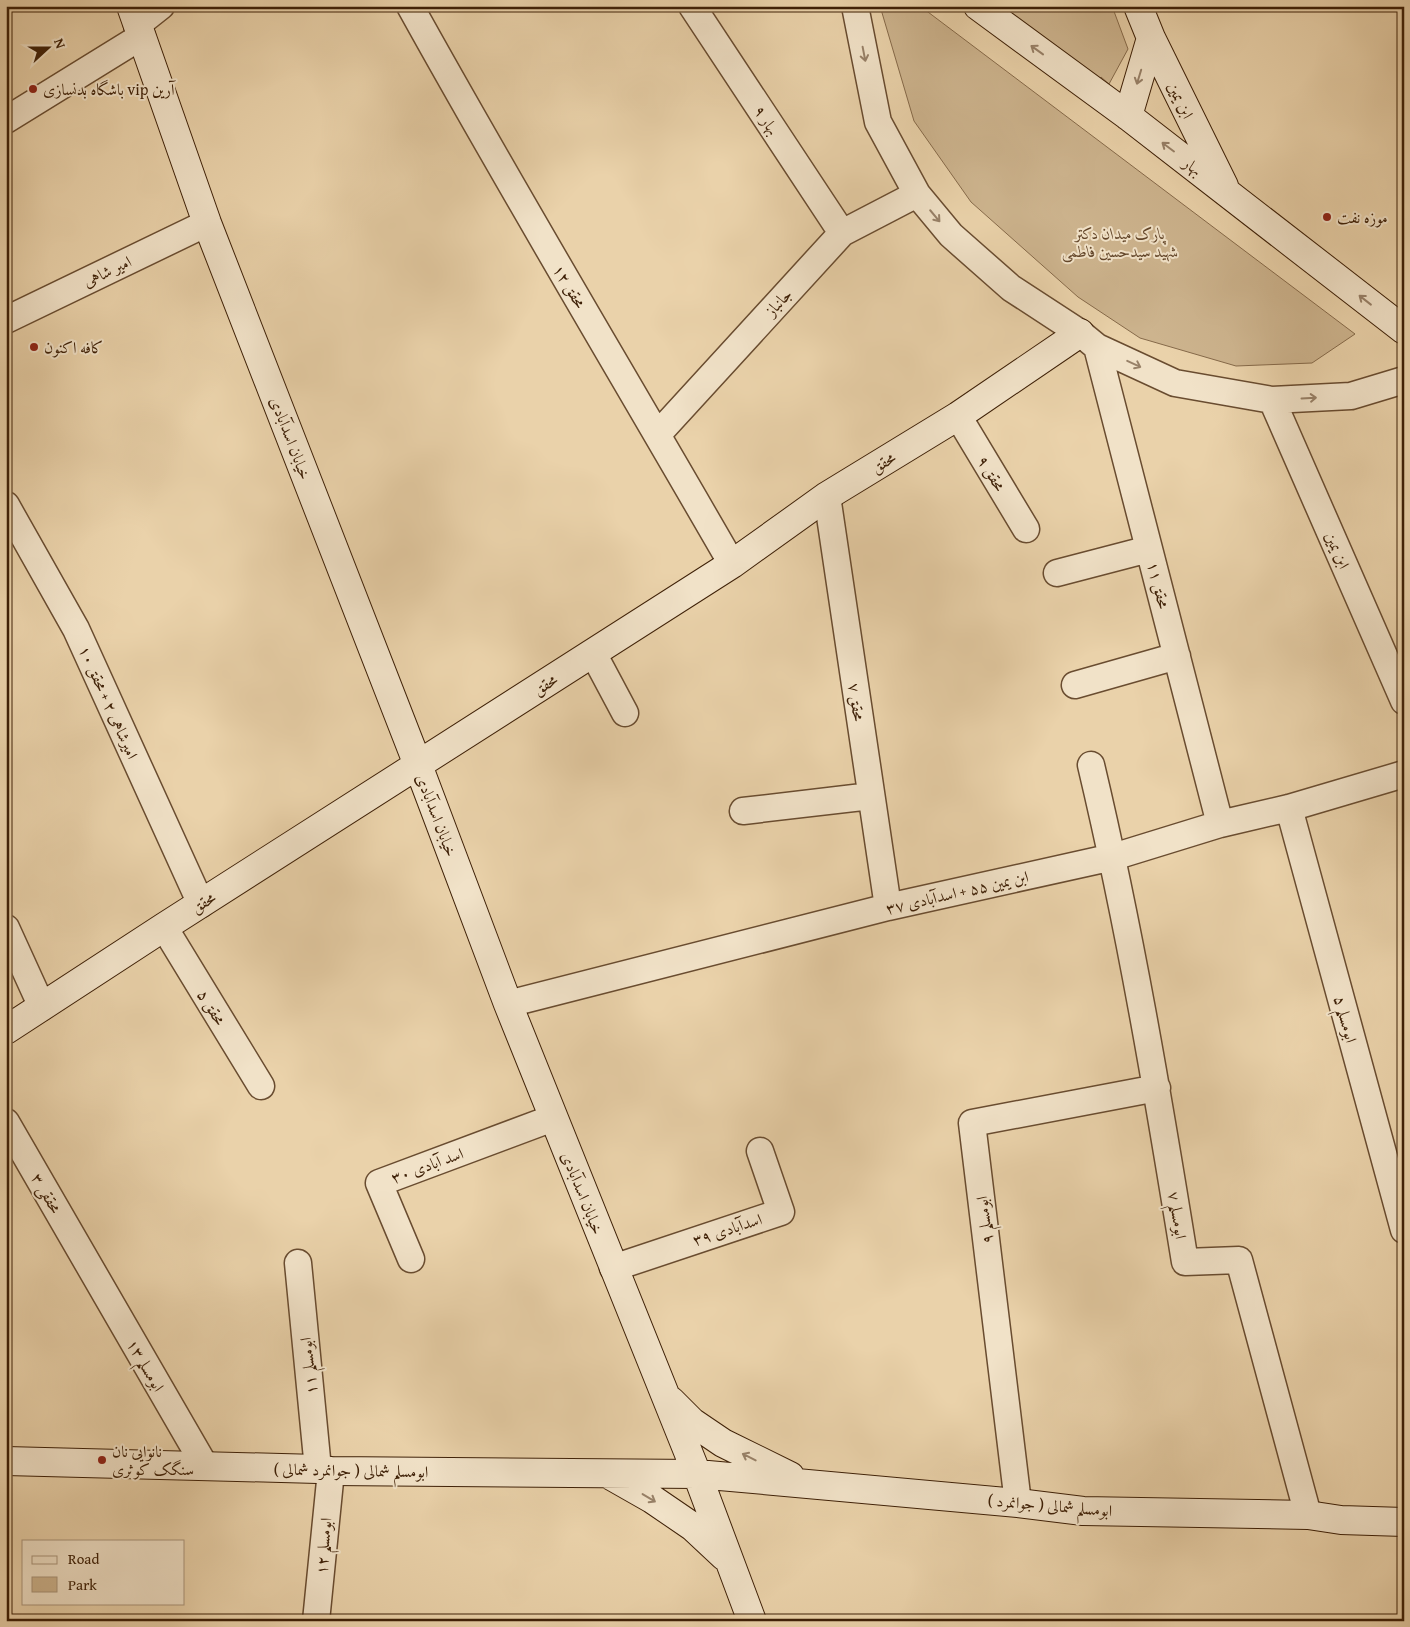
<svg xmlns="http://www.w3.org/2000/svg" width="1410" height="1627" viewBox="0 0 1410 1627" font-family="'Gentium Book Plus',Amiri,serif">
<style>
.green{fill:#cdb48e;stroke:#866a4a}
.lines{fill:none;stroke-linecap:round;stroke-linejoin:round}
.street-casing{stroke:#694c30;stroke-width:29}
.secondary-casing{stroke:#3e2007;stroke-width:30}
.street{stroke:#f1e2c8;stroke-width:26}
.secondary{stroke:#f1e2c8;stroke-width:28}
.oneway{stroke:#988168}
.poi-dot{fill:#8f2418;stroke:#f1e2c8;stroke-width:2}
.labels{text-anchor:middle;stroke-width:4;stroke-linejoin:round;paint-order:stroke}
.poi-label{font-size:16px;fill:#3e2007;stroke:#f1e2c8;text-anchor:start}
.street-label{font-size:16px;fill:#3e2007;stroke:#f1e2c8}
.park-label{font-size:16px;font-style:italic;fill:#624529;stroke:#f1e2c8}
</style>
<rect width="100%" height="100%" fill="#ead2aa"/>
<filter id="stains"><feTurbulence type="fractalNoise" baseFrequency=".004" numOctaves="4"/><feColorMatrix values="0 0 0 0 .2 0 0 0 0 .09 0 0 0 0 .02 0 0 0 .5 -.17"/></filter>
<radialGradient id="worn" r=".72"><stop offset=".6" stop-color="#630" stop-opacity="0"/><stop offset="1" stop-color="#630" stop-opacity=".3"/></radialGradient>
<path class="green" d="M 880,6 L 920,6 L 1355,334 L 1312,363 L 1236,366 L 1140,338 L 1078,297 L 971,202 L 914,121 Z
M 975,6 L 1112,6 L 1128,49 L 1109,84 L 1101,77 L 1091,98 Z"/>
<g class="lines">
<defs>
<path id="street" d="M 410,6 C 514,194 625,378 732,564
M 692,6 L 842,233
M 855,6 L 878,122 L 917,194 L 951,235 L 1011,288 L 1080,333 L 1097,347 L 1175,383 L 1272,400 L 1351,396 L 1404,380
M 137,25 L 161,6
M 6,120 L 142,36
M 6,320 L 207,223
M 1097,347 L 1220,824
M 1272,400 L 1404,701
M 958,416 L 1026,529
M 658,434 L 842,233 L 917,194
M 827,496 L 888,907
M 6,505 L 76,629 L 201,904
M 1057,573 L 1149,549
M 593,653 L 625,713
M 1075,685 L 1177,656
M 1091,765 C 1130,929 1158,1095 1185,1262 L 1239,1260 L 1308,1515
M 1289,808 L 1404,1230
M 743,811 L 871,796
M 164,927 L 261,1086
M 6,928 L 42,1007
M 508,1004 L 888,907 L 1113,857 L 1220,824 L 1289,808 L 1404,774
M 6,1122 L 205,1466
M 411,1259 L 379,1183 L 553,1118
M 298,1263 L 318,1469
M 613,1268 L 781,1212 L 760,1151
M 1018,1503 L 972,1123 L 1157,1088
M 316,1621 L 331,1471"/>
<path id="secondary" d="M 131,6 L 207,223 L 418,765 L 508,1004 L 697,1474 L 752,1621
M 978,6 L 1128,116 L 1404,330
M 1138,6 L 1151,38 L 1224,186
M 1128,116 L 1151,38
M 6,1030 L 164,927 L 732,564 L 827,496 L 958,416 L 1080,333
M 671,1401 L 692,1422 L 723,1443 L 790,1476
M 6,1461 L 318,1469 L 331,1471 L 697,1474 L 1018,1503 L 1083,1511 L 1308,1515 L 1341,1520 L 1404,1522
M 608,1474 L 652,1499 L 693,1527 L 724,1556"/>
</defs>
<use href="#street" class="street-casing"/>
<use href="#secondary" class="secondary-casing"/>
<use href="#street" class="street"/>
<use href="#secondary" class="secondary"/>
</g>
<defs><path id="oneway-shaft" d="M-6 0H5M1.5-3L5.5 0L1.5 3" fill="none" stroke-width="1.6" stroke-linecap="round" stroke-linejoin="round" transform="scale(1.25)"/></defs>
<g class="oneway">
<use href="#oneway-shaft" transform="translate(1037 50) rotate(-144)"/>
<use href="#oneway-shaft" transform="translate(864 54) rotate(79)"/>
<use href="#oneway-shaft" transform="translate(1139 77) rotate(107)"/>
<use href="#oneway-shaft" transform="translate(1168 147) rotate(-143)"/>
<use href="#oneway-shaft" transform="translate(935 216) rotate(50)"/>
<use href="#oneway-shaft" transform="translate(1365 300) rotate(-142)"/>
<use href="#oneway-shaft" transform="translate(1134 364) rotate(25)"/>
<use href="#oneway-shaft" transform="translate(1309 398) rotate(-3)"/>
<use href="#oneway-shaft" transform="translate(749 1457) rotate(-153)"/>
<use href="#oneway-shaft" transform="translate(649 1498) rotate(31)"/>
</g>
<g class="poi-dot">
<circle cx="33" cy="89" r="5"/>
<circle cx="1327" cy="217" r="5"/>
<circle cx="34" cy="347" r="5"/>
<circle cx="102" cy="1460" r="5"/>
</g>
<g class="labels">
<g class="poi-label">
<text x="43" y="95">باشگاه بدنسازی vip آرین</text>
<text x="1337" y="223">موزه نفت</text>
<text x="44" y="353">کافه اکنون</text>
<text x="112" y="1457">نانوایی نان<tspan x="112" dy="18">سنگک کوثری</tspan></text>
</g>
<g class="street-label">
<text transform="translate(1181 100) rotate(64)" y="6">ابن یمین</text>
<text transform="translate(767 120) rotate(57)" y="6">بهار ۹</text>
<text transform="translate(1193 166) rotate(37)" y="6">بهار</text>
<text transform="translate(107 271) rotate(-26)" y="6">امیر شاهی</text>
<text transform="translate(570 286) rotate(59)" y="6">محقق ۱۲</text>
<text transform="translate(778 302) rotate(-48)" y="6">جانباز</text>
<text transform="translate(291 438) rotate(69)" y="6">خیابان اسدآبادی</text>
<text transform="translate(883 462) rotate(-32)" y="6">محقق</text>
<text transform="translate(992 473) rotate(59)" y="6">محقق ۹</text>
<text transform="translate(1338 550) rotate(66)" y="6">ابن یمین</text>
<text transform="translate(1159 585) rotate(76)" y="6">محقق ۱۱</text>
<text transform="translate(545 684) rotate(-33)" y="6">محقق</text>
<text transform="translate(109 702) rotate(66)" y="6">امیرشاهی ۲ + محقق ۱۰</text>
<text transform="translate(857 702) rotate(82)" y="6">محقق ۷</text>
<text transform="translate(437 815) rotate(69)" y="6">خیابان اسدآبادی</text>
<text transform="translate(957 892) rotate(-13)" y="6">ابن یمین ۵۵ + اسدآبادی ۳۷</text>
<text transform="translate(203 902) rotate(-32)" y="6">محقق</text>
<text transform="translate(212 1007) rotate(58)" y="6">محقق ۵</text>
<text transform="translate(1346 1019) rotate(75)" y="6">ابومسلم ۵</text>
<text transform="translate(427 1165) rotate(-20)" y="6">اسد آبادی ۳۰</text>
<text transform="translate(47 1193) rotate(60)" y="6">محققی ۳</text>
<text transform="translate(583 1193) rotate(68)" y="6">خیابان اسدآبادی</text>
<text transform="translate(1178 1215) rotate(81)" y="6">ابومسلم ۷</text>
<text transform="translate(984 1220) rotate(-97)" y="6">ابومسلم ۹</text>
<text transform="translate(727 1229) rotate(-18)" y="6">اسدآبادی ۳۹</text>
<text transform="translate(146 1365) rotate(60)" y="6">ابومسلم ۱۳</text>
<text transform="translate(308 1366) rotate(-96)" y="6">ابومسلم ۱۱</text>
<text transform="translate(351 1470) rotate(1)" y="6">ابومسلم شمالی ( جوانمرد شمالی )</text>
<text transform="translate(1050 1505) rotate(5)" y="6">ابومسلم شمالی ( جوانمرد )</text>
<text transform="translate(323 1546) rotate(-85)" y="6">ابومسلم ۱۲</text>
</g>
<g class="park-label">
<text x="1120" y="239">پارک میدان دکتر<tspan x="1120" dy="18">شهید سیدحسین فاطمی</tspan></text>
</g>
</g>
<rect width="1410" height="1627" fill="none" stroke="#ead2aa" stroke-width="25"/>
<rect x="8" y="8" width="1395" height="1612" fill="none" stroke="#3e2007" stroke-width="2.5"/>
<rect x="12" y="12" width="1385" height="1602" fill="none" stroke="#3e2007"/>
<rect x="22" y="1540" width="162" height="65" fill="#f1e2c8" stroke="#a9947b"/>
<rect x="32" y="1556" width="25" height="8" fill="#f1e2c8" stroke="#a9947b"/>
<text x="68" y="1564" font-size="15" fill="#3e2007">Road</text>
<rect x="32" y="1577" width="25" height="15" fill="#cdb48e" stroke="#a9947b"/>
<text x="68" y="1590" font-size="15" fill="#3e2007">Park</text>
<g transform="translate(48 48) rotate(69)" stroke="#f1e2c8" stroke-width="4" paint-order="stroke">
<path d="M0-4L9 19L0 12L-9 19Z" fill="#3e2007"/>
<text y="-8" font-size="14" font-weight="bold" text-anchor="middle" fill="#3e2007">N</text>
</g>
<rect width="100%" height="100%" filter="url(#stains)"/>
<rect width="100%" height="100%" fill="url(#worn)"/>
</svg>
